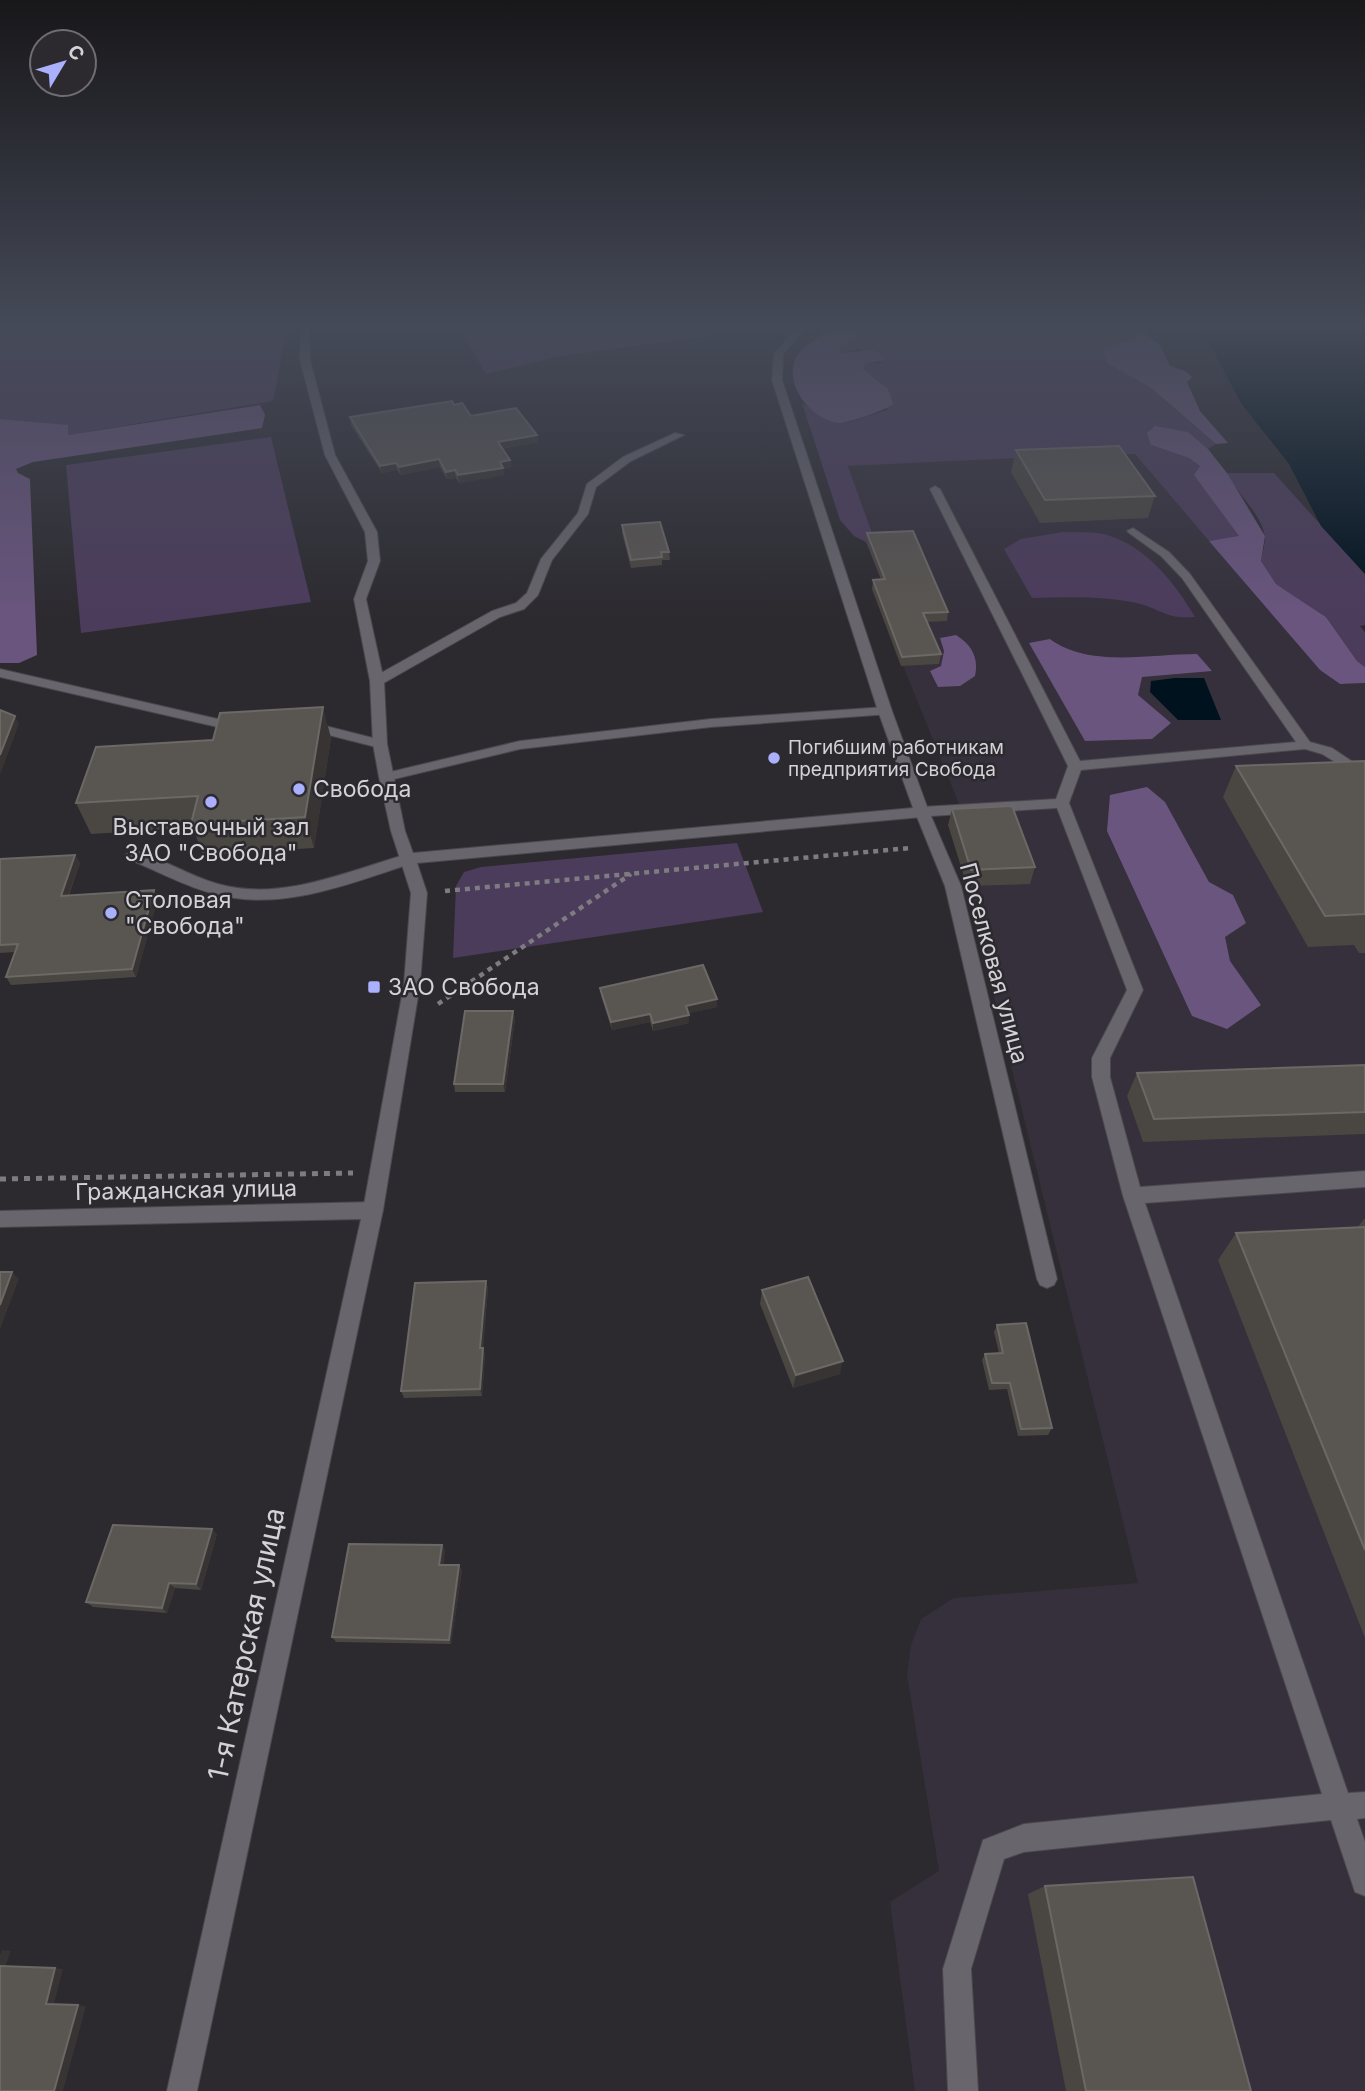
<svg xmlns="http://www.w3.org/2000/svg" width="1365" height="2091" viewBox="0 0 1365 2091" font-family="Inter,sans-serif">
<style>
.built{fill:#35303b}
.green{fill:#4c3c5c}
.forest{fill:#6a557e}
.water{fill:#00121e}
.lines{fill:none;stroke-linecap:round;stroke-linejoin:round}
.lane-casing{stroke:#4a484c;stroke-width:2}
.street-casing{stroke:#4a484c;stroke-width:2}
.secondary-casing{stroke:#4a484c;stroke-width:2}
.path-far1{stroke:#7e7c80;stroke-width:4.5;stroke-dasharray:5 5;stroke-linecap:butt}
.path{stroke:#7e7c80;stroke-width:5;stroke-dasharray:6 6;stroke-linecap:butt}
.lane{fill:#68656c;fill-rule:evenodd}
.street{fill:#68656c;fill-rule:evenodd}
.secondary{fill:#68656c;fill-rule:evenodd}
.wall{fill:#4a4641}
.shaded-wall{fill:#383433}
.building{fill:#595551;stroke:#6c6866;stroke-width:2}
.poi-dot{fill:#aab0fb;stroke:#2c2a2f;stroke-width:2.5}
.labels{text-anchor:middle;stroke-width:5;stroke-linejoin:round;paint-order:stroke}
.far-poi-label{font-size:19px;fill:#d4d2d6;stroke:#2c2a2f;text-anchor:start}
.poi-label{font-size:23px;fill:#d4d2d6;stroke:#2c2a2f;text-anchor:start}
.street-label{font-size:23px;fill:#d4d2d6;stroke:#2c2a2f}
.near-street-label{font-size:28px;fill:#d4d2d6;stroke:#2c2a2f}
</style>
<rect width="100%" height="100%" fill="#2c2a2f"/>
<path class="built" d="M 1100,454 L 1135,454 L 1320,670 L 1340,684 L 1365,683 L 1365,2091 L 915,2091 L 890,1902 L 939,1871 L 907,1675 L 911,1645 L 921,1619 L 954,1598 L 1138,1583 L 967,886 L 948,825 L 961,809 L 872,589 L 884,588 L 866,542 L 875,541 L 848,466 Z"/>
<path class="green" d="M 0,324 L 288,324 L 273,401 L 68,435 L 68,426 L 0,419 Z
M 428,324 L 764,324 L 707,336 L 561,356 L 486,374 L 464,335 Z
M 865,324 L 1151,324 L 1145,333 L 1136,333 L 1137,339 L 1124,342 L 1107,363 L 1151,388 L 1216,444 L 1208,449 L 1188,432 L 1151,445 L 1189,458 L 1200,466 L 1195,475 L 1240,537 L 1209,541 L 1135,454 L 1100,454 L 848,466 L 875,541 L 866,542 L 854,536 L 840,520 L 802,403 L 836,423 L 850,422 L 887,410 L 888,389 L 863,369 L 866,363 L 883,363 L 860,349 L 841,353 L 838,349 L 865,330 Z
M 271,437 L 311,602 L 81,633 L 66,465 Z
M 1227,473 L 1274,473 L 1365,574 L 1365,625 L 1360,626 L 1365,632 L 1365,667 L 1357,661 L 1326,617 L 1276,584 L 1261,561 C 1262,554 1265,545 1265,538 C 1263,515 1236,493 1227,473 Z
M 1063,532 C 1077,533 1094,531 1107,535 C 1147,547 1175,583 1195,617 C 1165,620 1159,607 1132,602 C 1098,596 1066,597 1032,598 L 1004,549 L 1021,539 Z
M 737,843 L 763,912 L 453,958 L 456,886 L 464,872 L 481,867 Z"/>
<path class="forest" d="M 831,324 L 865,324 L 866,330 L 838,349 L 841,353 L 874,350 L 887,360 L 866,363 L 863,369 L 888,389 L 893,404 C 886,410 847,424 837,423 C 812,418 787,389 794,363 C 798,345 823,339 831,324 Z
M 1135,333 L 1145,333 L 1160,345 L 1170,366 L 1185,371 L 1192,377 L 1187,382 L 1200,411 L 1228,443 L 1216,444 L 1151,388 L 1107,363 L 1102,349 L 1136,339 Z
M 260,405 L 265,415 L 262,428 L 33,462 L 16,469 L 18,473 L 30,479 L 37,655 L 19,663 L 0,663 L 0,419 L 68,425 L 68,435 Z
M 1155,426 L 1188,432 L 1208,449 L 1227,473 L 1265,536 L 1261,561 L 1276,584 L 1326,617 L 1357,661 L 1365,667 L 1365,683 L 1340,684 L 1320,670 L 1209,541 L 1239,536 L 1194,475 L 1200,466 L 1189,458 L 1151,445 L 1147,433 Z
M 956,635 C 972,645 979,658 975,676 L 960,686 L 938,687 L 930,671 L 941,666 L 944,651 L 940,638 Z
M 1050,639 C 1089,668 1149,654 1197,654 L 1212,671 L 1142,677 L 1138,695 L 1171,723 L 1152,739 L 1085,741 L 1029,643 Z
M 1147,787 L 1165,802 L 1209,882 L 1233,895 L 1246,923 L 1225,937 L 1230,961 L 1261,1005 L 1227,1029 L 1192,1016 L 1107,831 L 1110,795 Z"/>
<path class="water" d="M 1199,324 L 1365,324 L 1365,574 L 1321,526 L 1289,464 L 1241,403 Z
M 1175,678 L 1204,678 L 1221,720 L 1178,720 L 1150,692 L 1151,681 Z"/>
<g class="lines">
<defs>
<path id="lane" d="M 675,433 L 684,435 L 631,461 L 596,487 L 588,514 L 552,560 L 538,595 L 524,609 L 500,617 L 382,684 L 372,684 L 372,678 L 492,611 L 516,603 L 527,593 L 541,559 L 578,513 L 587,484 L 623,457 Z
M 935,486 L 940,489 L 1080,761 L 1296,742 L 1182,578 L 1161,556 L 1129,533 L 1127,531 L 1133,528 L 1169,552 L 1190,574 L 1310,742 L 1332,748 L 1365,770 L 1365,780 L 1322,754 L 1305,749 L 1081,770 L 1069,803 L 1143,990 L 1110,1058 L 1110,1077 L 1140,1187 L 1365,1171 L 1365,1187 L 1145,1203 L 1348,1793 L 1365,1792 L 1365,1818 L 1357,1819 L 1365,1842 L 1365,1896 L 1355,1892 L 1331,1820 L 1024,1852 L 1004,1859 L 971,1969 L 978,2091 L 948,2091 L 943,1969 L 983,1840 L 1024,1824 L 1322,1794 L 1123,1196 L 1092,1077 L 1092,1058 L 1127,990 L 1057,808 L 931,816 L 961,886 L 1057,1279 L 1054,1285 L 1047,1288 L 1040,1285 L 1037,1279 L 945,886 L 915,812 L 922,807 L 1056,799 L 1068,766 L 930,489 Z
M 0,669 L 222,720 L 239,720 L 246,724 L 239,728 L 222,728 L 0,677 Z
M 885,707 L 892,711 L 890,714 L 711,727 L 520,749 L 386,781 L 379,777 L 386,773 L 520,741 L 711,719 Z
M 306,721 L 385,741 L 387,744 L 380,748 L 301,728 L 299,725 Z
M 133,850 C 162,858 189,876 218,884 C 282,902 347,871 408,854 L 416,859 L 413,863 C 357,881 294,907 234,898 C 197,893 162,873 128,859 L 125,855 Z"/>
<path id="street" d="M 301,324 L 309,324 L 310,360 L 335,455 L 377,532 L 380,561 L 366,599 L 384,681 L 387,744 L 405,831 L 413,853 L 913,808 L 878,711 L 772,380 L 774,354 L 801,324 L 810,324 L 783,354 L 782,380 L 892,711 L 929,812 L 922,817 L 417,863 L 427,893 L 420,984 L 383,1210 L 380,1216 L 373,1218 L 366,1216 L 363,1210 L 404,984 L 411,893 L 391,831 L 379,777 L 373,744 L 370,681 L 354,599 L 368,561 L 365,532 L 325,455 L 300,360 Z"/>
<path id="secondary" d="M 373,1202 L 380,1204 L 383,1210 L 197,2091 L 167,2091 L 361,1219 L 0,1227 L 0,1211 Z"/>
</defs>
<use href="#lane" class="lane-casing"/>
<use href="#street" class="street-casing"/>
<use href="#secondary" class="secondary-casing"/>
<path class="path-far1" d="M 445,891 L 910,848
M 438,1004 L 631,874"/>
<path class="path" d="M 0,1179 L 353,1173"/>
<use href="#lane" class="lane"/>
<use href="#street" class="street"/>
<use href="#secondary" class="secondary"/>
</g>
<path class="wall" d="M 454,405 L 471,416 L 537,435 L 538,442 L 502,449 L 510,460 L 511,467 L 503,469 L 504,475 L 459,483 L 456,478 L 447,479 L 440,467 L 401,475 L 397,470 L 382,473 L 351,425 L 350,417 Z
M 1016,450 L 1155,496 L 1148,518 L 1040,523 L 1011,472 Z
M 622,525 L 669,552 L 670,560 L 662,560 L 662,565 L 631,568 L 622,533 Z
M 867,533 L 948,612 L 947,621 L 927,622 L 941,654 L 939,664 L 901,666 L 872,589 L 873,580 L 881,579 L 866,542 Z
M 331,738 L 314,848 L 203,855 L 193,828 L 91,834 L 76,803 Z
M 1365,761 L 1365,953 L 1359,953 L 1354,945 L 1308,947 L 1223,797 L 1236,766 Z
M 952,809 L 1035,867 L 1030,884 L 967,886 L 948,825 Z
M 75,855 L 80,863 L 69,895 L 158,898 L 136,977 L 11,985 L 6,977 L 15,952 L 0,953 L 0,859 Z
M 600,988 L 717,999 L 717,1007 L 689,1013 L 689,1023 L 653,1031 L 650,1022 L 612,1030 L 601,996 Z
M 513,1011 L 515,1019 L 505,1092 L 455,1092 L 454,1084 Z
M 1365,1065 L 1365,1134 L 1143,1142 L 1127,1096 L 1137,1073 Z
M 1364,1219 L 1365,1219 L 1365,1638 L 1218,1260 L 1236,1233 L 1357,1228 Z
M 486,1281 L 488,1289 L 483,1348 L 485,1355 L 482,1396 L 404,1398 L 401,1391 Z
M 762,1290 L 840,1374 L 793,1388 L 760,1304 Z
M 997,1325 L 1052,1428 L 1048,1435 L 1018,1436 L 1007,1389 L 989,1390 L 982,1360 L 985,1354 L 999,1353 L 994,1332 Z
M 217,1534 L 201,1590 L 175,1588 L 167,1613 L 93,1607 L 86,1602 Z
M 442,1545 L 445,1550 L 443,1565 L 462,1570 L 451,1644 L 336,1642 L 332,1637 Z
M 1045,1886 L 1251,2091 L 1066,2091 L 1028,1894 Z"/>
<path class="shaded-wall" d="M 537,435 L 538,442 L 499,449 L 498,442 Z
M 439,459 L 440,467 L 401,475 L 399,467 Z
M 510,460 L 511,467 L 503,469 L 504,475 L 459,483 L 458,475 L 500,462 Z
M 396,463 L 397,470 L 382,473 L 380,466 Z
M 455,470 L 456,478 L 447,479 L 446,472 Z
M 323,707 L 331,738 L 314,848 L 305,817 Z
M 15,716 L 19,724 L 0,775 L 0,755 Z
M 75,855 L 80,863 L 65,904 L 61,896 Z
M 154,890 L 158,898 L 136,977 L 132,969 Z
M 717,999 L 717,1007 L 686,1014 L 686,1006 Z
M 513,1011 L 515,1019 L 505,1092 L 503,1084 Z
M 650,1014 L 650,1022 L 612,1030 L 611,1022 Z
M 689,1015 L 689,1023 L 653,1031 L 653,1023 Z
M 12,1272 L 19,1279 L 0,1329 L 0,1305 Z
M 486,1281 L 488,1289 L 482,1355 L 480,1348 Z
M 483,1348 L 485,1355 L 482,1396 L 480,1389 Z
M 843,1361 L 840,1374 L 793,1388 L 796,1375 Z
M 212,1529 L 217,1534 L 201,1590 L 196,1584 Z
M 442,1545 L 445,1550 L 442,1570 L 439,1565 Z
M 459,1565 L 462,1570 L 451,1644 L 449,1640 Z
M 169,1583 L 175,1588 L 167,1613 L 162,1608 Z
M 2,1950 L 11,1951 L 5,1967 L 0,1967 L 0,1955 Z
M 55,1968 L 63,1969 L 54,2004 L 46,2004 Z
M 78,2005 L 86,2006 L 63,2091 L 54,2091 Z"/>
<path class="building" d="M 452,401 L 454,405 L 462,403 L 471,416 L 516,408 L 537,435 L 498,442 L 510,460 L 500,462 L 503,468 L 458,475 L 455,470 L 446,472 L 439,459 L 399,467 L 396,463 L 380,466 L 350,417 Z
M 1119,446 L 1155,496 L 1045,500 L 1016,450 Z
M 660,522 L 669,552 L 661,552 L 662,557 L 631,560 L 622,525 Z
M 913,531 L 948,612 L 923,613 L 941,654 L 902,657 L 873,580 L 885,579 L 867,533 Z
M 323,707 L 305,817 L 191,824 L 198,796 L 76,803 L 96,747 L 213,740 L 220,713 Z
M 0,710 L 15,716 L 0,755 Z
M 1365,761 L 1365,914 L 1325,916 L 1236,766 Z
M 1012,806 L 1035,867 L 971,870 L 952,809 Z
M 75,855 L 61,896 L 154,890 L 132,969 L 6,977 L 18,944 L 0,945 L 0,859 Z
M 703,965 L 717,999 L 686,1006 L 689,1015 L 653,1023 L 650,1014 L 611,1022 L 600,988 Z
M 465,1011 L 513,1011 L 503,1084 L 454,1084 Z
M 1365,1065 L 1365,1112 L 1154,1119 L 1137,1073 Z
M 1365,1227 L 1365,1550 L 1236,1233 Z
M 0,1272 L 12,1272 L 0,1305 Z
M 808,1277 L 843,1361 L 796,1375 L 762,1290 Z
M 486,1281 L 480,1348 L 483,1348 L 480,1389 L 401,1391 L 415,1283 Z
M 1026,1323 L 1052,1428 L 1021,1429 L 1010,1383 L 992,1383 L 985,1354 L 1003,1353 L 997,1325 Z
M 113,1525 L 212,1529 L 196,1584 L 169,1583 L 162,1608 L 86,1602 Z
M 349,1544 L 442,1545 L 439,1565 L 459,1565 L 449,1640 L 332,1637 Z
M 1193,1877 L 1251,2091 L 1086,2091 L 1045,1886 Z
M 0,1966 L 55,1968 L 46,2004 L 78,2005 L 54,2091 L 0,2091 Z"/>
<linearGradient id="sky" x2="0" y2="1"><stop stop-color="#18171a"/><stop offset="0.53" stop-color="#454a58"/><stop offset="1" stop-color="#454a58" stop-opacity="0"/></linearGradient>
<rect width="1365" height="617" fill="url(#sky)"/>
<g class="poi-dot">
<circle cx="774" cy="758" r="7"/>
<circle cx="299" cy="789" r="7"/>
<circle cx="211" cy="802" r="7"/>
<circle cx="111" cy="913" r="7"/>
<rect x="367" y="980" width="14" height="14" rx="3.5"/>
</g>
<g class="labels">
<g class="far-poi-label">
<text x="788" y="754">Погибшим работникам<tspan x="788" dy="22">предприятия Свобода</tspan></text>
</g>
<g class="poi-label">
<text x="313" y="797">Свобода</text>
<text x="211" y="835" text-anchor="middle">Выставочный зал<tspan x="211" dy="26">ЗАО "Свобода"</tspan></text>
<text x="125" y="908">Столовая<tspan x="125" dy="26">"Свобода"</tspan></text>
<text x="388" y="995">ЗАО Свобода</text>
</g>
<g class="street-label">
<text transform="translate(994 963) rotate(75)" y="8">Поселковая улица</text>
<text transform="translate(186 1190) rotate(-1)" y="8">Гражданская улица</text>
</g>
<g class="near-street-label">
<text transform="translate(246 1644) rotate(-78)" y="10">1-я Катерская улица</text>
</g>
</g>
<g transform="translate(63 63) rotate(52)"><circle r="33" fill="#2c2a2f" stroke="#6f6d72" stroke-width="2"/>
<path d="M0-5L12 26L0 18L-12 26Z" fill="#aab0fb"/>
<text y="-10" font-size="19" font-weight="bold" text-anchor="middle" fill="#d4d2d6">С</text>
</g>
</svg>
